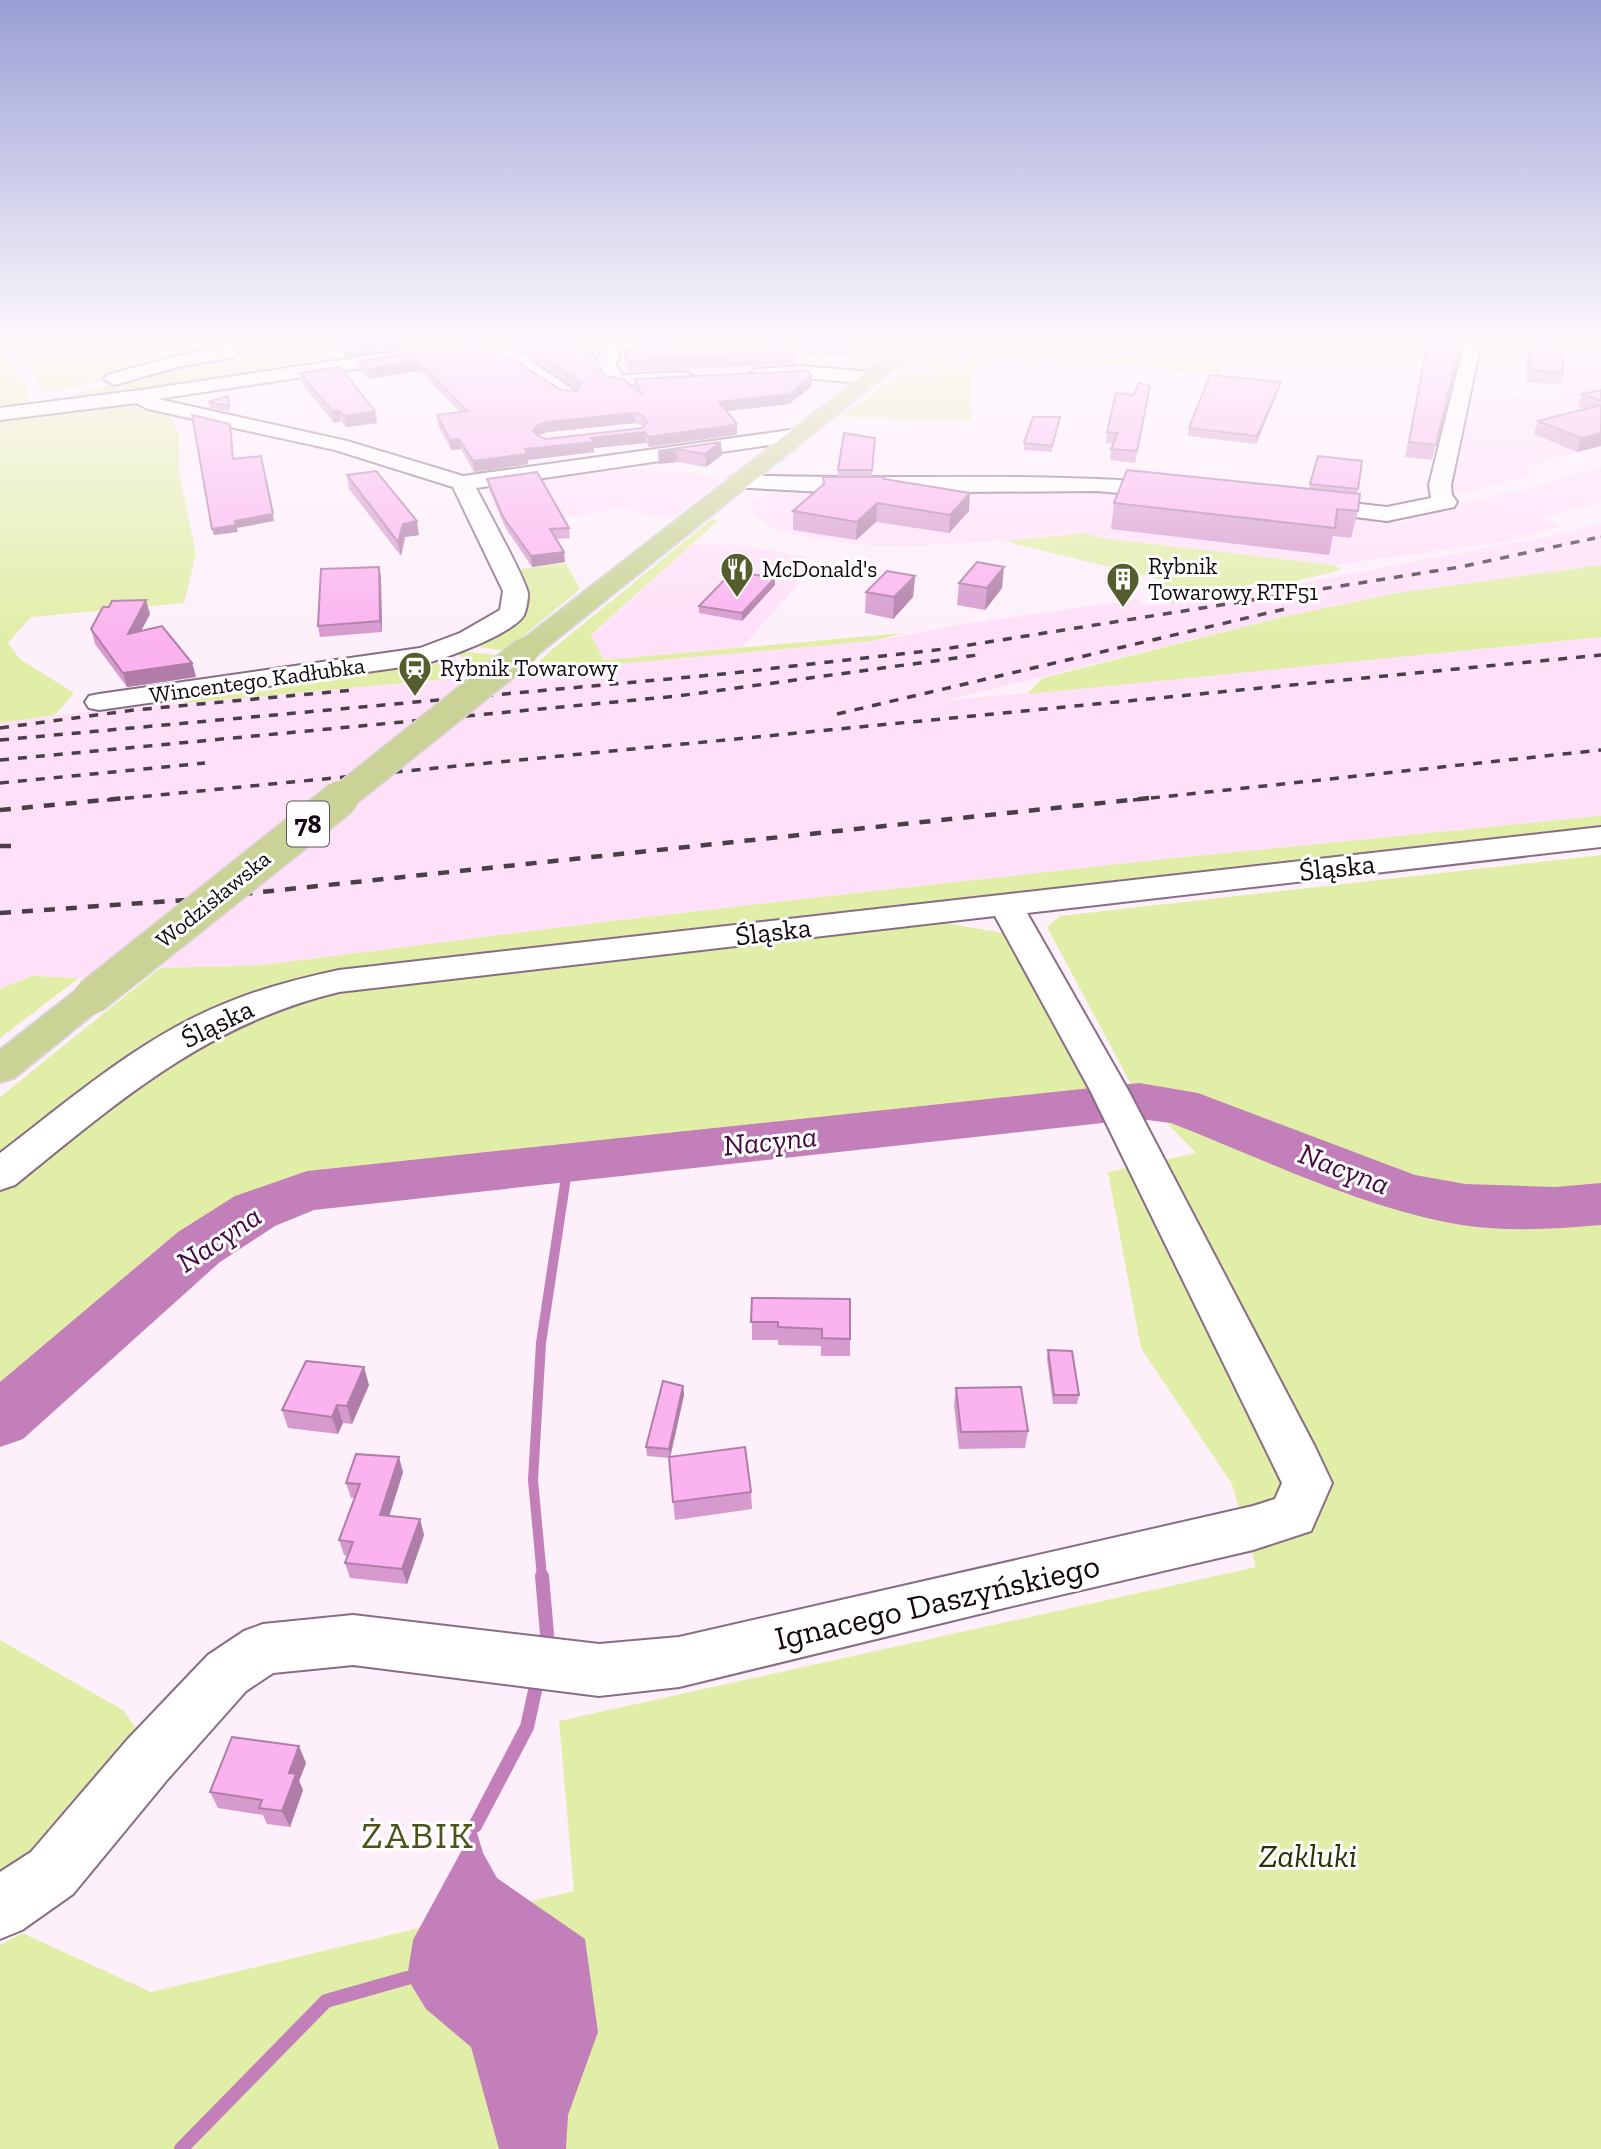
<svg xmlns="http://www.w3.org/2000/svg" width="1601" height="2149" viewBox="0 0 1601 2149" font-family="'Zilla Slab',serif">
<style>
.built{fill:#ffe0f9}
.green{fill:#e1eea7}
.water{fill:#c27fb9}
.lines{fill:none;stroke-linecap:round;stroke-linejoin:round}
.stream-far1{stroke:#c27fb9;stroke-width:10}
.stream{stroke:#c27fb9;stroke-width:14}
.river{fill:#c27fb9;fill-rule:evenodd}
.minor-casing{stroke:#896d84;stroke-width:4}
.major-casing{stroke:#d5d3d4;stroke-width:4}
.minor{fill:#fff;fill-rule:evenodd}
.major{fill:#cad395;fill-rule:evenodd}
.rail-far2{stroke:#4a3f48;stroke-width:2.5;stroke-dasharray:7 7;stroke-linecap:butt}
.rail-far1{stroke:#4a3f48;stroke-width:3.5;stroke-dasharray:9 9;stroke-linecap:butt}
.rail{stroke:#4a3f48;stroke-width:4.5;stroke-dasharray:11 11;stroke-linecap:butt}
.major-bridge-far1-casing{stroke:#d5d3d4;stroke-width:30;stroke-linecap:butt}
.major-bridge-casing{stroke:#d5d3d4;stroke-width:38;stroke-linecap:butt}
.major-bridge-far1{stroke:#cad395;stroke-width:27}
.major-bridge{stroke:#cad395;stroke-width:35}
.wall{fill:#d79ace;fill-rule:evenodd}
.shaded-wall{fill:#af7da7}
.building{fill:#fab3ef;stroke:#af7da7;stroke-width:2;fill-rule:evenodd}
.labels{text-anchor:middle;stroke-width:6;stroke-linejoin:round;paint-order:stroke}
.far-poi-label{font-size:23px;fill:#130811;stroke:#fff;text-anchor:start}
.far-street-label{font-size:23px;fill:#130811;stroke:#fff}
.shield{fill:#fff;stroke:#5a5258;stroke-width:2}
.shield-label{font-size:26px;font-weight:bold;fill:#130811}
.street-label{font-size:28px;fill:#130811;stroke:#fff}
.water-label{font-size:30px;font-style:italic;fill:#460841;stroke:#fff}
.near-street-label{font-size:33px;fill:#130811;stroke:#fff}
.near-park-label{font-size:33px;font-style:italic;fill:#2c310b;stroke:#fff}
.near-neighbourhood-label{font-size:37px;letter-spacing:2px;fill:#4c541b;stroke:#fff}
</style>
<rect width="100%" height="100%" fill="#fdf0fa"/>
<path class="built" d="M 1558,344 L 1601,345 L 1601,446 L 1528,466 L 1532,475 L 1466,493 L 1449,489 L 1457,465 L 1468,461 L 1463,454 L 1458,453 L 1464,421 L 1473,419 L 1475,412 L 1468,408 L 1469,398 L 1555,400 L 1559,395 Z
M 1601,467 L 1601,502 L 1542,518 L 1559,526 L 1511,541 L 1335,565 L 1102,538 L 1087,533 L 1032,539 L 911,546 L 858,545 L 789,534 L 773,528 L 753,514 L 749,503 L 765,495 L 794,490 L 1063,487 L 1408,523 L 1407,517 L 1547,483 Z
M 628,469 L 700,474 L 721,480 L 672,519 L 622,509 L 543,521 L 522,480 Z
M 1601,523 L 1601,565 L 1397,593 L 1287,616 L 943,701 L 1601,637 L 1601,816 L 1165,859 L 865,892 L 604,922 L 263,965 L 160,968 L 79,978 L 32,976 L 0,989 L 0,723 L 74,713 L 873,641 L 959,625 L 1139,599 L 1146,606 L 1312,581 L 1550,536 Z
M 693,544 L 740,545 L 805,557 L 795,588 L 742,647 L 604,660 L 591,636 Z"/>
<path class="green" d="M 17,340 L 133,340 L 139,368 L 71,389 L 45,392 L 12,344 Z
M 321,340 L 342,361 L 80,401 L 50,402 L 168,366 L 240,350 Z
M 944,340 L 970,340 C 957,347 961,351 954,361 C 946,371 921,367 910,365 Z
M 984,340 L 1021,340 L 1025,359 L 980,357 L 981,365 L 970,375 L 972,421 L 841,417 L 905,370 L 937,371 L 966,366 L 970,350 Z
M 1037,340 L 1246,340 L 1218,374 L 1110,363 L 1042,360 Z
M 0,345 L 27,389 L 29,403 L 0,410 Z
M 125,403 L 164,412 L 172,419 L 179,436 L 179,472 L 196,554 L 184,603 L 31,617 L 8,643 L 20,659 L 74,693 L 55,715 L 0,723 L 0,419 Z
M 712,519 L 718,521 L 591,635 L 604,660 L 904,633 L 873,641 L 529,672 L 550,651 Z
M 1087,533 L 1102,538 L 1335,565 L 1341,570 L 1276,586 L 1250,584 L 1211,597 L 1173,603 L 1152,600 L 1163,580 L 1004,541 Z
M 566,563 L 580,589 L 505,651 L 479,647 C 497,634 532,617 528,591 C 527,584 523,576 520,569 Z
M 1601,565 L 1601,637 L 1027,694 L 1043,678 L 1287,616 L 1397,593 Z
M 468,652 L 496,655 L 470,677 L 464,678 L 465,661 L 459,654 Z
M 446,663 L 448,679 L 184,703 L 184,699 L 273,690 L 368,668 Z
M 1601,816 L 1601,830 L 290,984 L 0,1163 L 0,1097 L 160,968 L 263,965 L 604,922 L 865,892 L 1165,859 Z
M 1601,855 L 1601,2149 L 0,2149 L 0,1945 L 22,1933 L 151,1992 L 574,1891 L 559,1721 L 1256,1567 L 1232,1484 L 1141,1348 L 1108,1172 L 1196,1153 L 1133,1088 L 1047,927 L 1060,916 Z
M 945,923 L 1009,934 L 1095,1096 L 917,1119 L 930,1131 L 300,1198 L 244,1227 L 124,1325 L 0,1433 L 0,1192 L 105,1111 L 200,1044 L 271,1007 L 380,985 Z
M 32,976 L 79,978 L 0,1038 L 0,989 Z
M 0,1640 L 123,1710 L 141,1735 L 36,1864 L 0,1884 Z"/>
<path class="water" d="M 475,1826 L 483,1853 L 497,1878 L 585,1939 L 598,2032 L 568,2115 L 566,2149 L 499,2149 L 471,2047 L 426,2009 L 407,1978 L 413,1940 Z"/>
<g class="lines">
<path class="stream-far1" d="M 542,1577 L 533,1480 L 541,1343 L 568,1164"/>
<path class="stream" d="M 542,1576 L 547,1634 L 544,1650
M 475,1826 L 527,1727 L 538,1677
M 181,2149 L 326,2001 L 407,1978"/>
<path class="river" d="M 1139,1083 L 1198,1093 L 1415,1175 L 1465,1184 L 1555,1187 L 1601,1183 L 1601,1225 C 1556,1229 1507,1232 1462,1225 C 1365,1209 1263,1159 1171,1123 L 1139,1119 L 314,1210 L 275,1226 L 220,1262 L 23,1439 L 0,1447 L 0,1382 L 178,1232 L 235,1196 L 307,1171 Z"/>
<defs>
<path id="minor" d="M 216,340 L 234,340 L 240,349 L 234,357 L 178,367 L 114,385 L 104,379 L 107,375 L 176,356 L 221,348 Z
M 474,340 L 516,340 L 513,344 L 507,345 L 580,394 L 577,398 L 563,398 L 487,349 L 158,399 L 347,441 L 463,476 L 797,429 L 804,431 L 807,435 L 804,439 L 797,441 L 476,488 C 484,504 528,583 528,594 C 528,600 526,610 524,615 C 513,634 445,659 423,664 L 99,710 L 89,708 L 85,702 L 89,696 L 99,694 L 420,648 L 460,633 L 500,610 L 503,591 L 453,487 L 335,450 L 148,409 L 136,403 L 0,420 L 0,408 L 141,390 Z
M 600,340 L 618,340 L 619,358 L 615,363 L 622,375 L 686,372 L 696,378 L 686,384 L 608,385 L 596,361 L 601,356 Z
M 792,340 L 827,340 L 824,344 C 807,348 739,362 728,349 L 737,343 Z
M 862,340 L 918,340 L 923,344 C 915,353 870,349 862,340 Z
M 1465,340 L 1479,340 L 1481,343 L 1451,485 L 1452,495 L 1457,502 L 1454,507 L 1387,521 L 1299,510 L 1296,505 L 1299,500 L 1307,498 L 1387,507 L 1431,498 L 1429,485 Z
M 803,366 L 871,372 L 881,378 L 871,384 L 803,378 L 756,381 L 746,375 L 756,369 Z
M 739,475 C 884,481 1030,471 1174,484 L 1182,486 L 1185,491 L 1182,496 L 1174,498 L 1097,491 L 844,493 L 731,487 L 728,482 L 731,477 Z
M 1601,827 L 1601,847 L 1027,913 L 1128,1090 L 1315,1447 L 1332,1483 L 1311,1531 L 1253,1550 L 1004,1608 L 679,1687 L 599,1696 L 353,1665 L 273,1673 L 246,1691 L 167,1780 L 73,1894 L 22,1930 L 0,1939 L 0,1872 L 31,1852 L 127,1740 L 208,1655 L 244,1631 L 263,1624 L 353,1615 L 599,1644 L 679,1637 L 1253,1506 L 1275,1499 L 1282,1483 L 1090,1090 L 995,916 L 339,992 C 206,1024 118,1102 15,1185 L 0,1190 L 0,1153 C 72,1098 145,1034 231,1001 C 266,987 302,978 339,970 Z"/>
<path id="major" d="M 908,340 L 934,340 L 931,344 L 922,346 L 534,657 L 525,659 L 516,657 L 512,651 L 516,645 Z
M 91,986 L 104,989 L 109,997 L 104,1005 L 14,1078 L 0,1082 L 0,1050 L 78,989 Z"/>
</defs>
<use href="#minor" class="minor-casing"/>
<use href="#major" class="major-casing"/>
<use href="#minor" class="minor"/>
<use href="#major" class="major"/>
<path class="rail-far2" d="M 1587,540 L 1601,537"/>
<path class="rail-far1" d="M 837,714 L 1289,608
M 0,728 L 134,710 L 354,690
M 0,740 L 723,674 L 944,649 L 1460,567 L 1595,538
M 0,760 L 678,696 L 978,655
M 0,783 L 205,763
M 107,800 L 1601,655
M 1133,800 L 1601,750"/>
<path class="rail" d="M 0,810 L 125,798
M 0,846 L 17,846
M 0,913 L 186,900 L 1149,798"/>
<defs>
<path id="major-bridge-far1" d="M 339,800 L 525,651"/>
<path id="major-bridge" d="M 91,997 L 341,798"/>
</defs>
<use href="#major-bridge-far1" class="major-bridge-far1-casing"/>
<use href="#major-bridge" class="major-bridge-casing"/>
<use href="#major-bridge-far1" class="major-bridge-far1"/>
<use href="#major-bridge" class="major-bridge"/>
</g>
<path class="wall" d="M 329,340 L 459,340 L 346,357 Z
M 513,340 L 572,340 L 605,376 L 636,390 L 635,379 L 812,386 L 789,404 L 726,411 L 737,424 L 737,434 L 734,435 L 649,447 L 646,443 L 594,448 L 594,452 L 528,460 L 528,464 L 474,472 L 461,449 L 451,450 L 438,425 L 437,415 L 460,412 L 420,371 L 369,379 L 361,371 L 359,361 L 485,342 L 561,390 L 576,391 L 577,390 L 514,346 ZM 635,423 L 643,426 L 642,428 L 546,439 L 538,436 L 548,432 Z
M 640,340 L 685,340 L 685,344 L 676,345 L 672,348 L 677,350 L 795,353 L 795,364 L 629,372 L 624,362 L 624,350 L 645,349 Z
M 693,340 L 779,340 L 694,343 Z
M 811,340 L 861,340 L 844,357 L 797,352 L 797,342 Z
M 1427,340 L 1461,340 L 1432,460 L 1405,457 Z
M 1530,342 L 1563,373 L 1560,385 L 1526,382 L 1527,354 Z
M 300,373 L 375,411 L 377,423 L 346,427 L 341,421 L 334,423 L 302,384 Z
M 1281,382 L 1279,389 L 1256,444 L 1188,436 L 1189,428 Z
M 1150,386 L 1135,463 L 1110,460 L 1111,449 L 1114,444 L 1106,443 L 1107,432 L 1134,395 Z
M 1601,390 L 1601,446 L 1577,452 L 1534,434 L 1538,421 L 1585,409 L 1578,407 L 1582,394 Z
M 228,396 L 230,412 L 210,408 L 208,402 Z
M 1060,417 L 1059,424 L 1051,452 L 1024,450 L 1024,443 Z
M 875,438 L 872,476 L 838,476 L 838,470 Z
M 721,442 L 722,455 L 706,467 L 677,462 L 659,464 L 658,451 Z
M 1318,456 L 1358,489 L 1357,493 L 1358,511 L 1351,538 L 1333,536 L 1329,555 L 1111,529 L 1114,503 L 1309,489 Z
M 347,475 L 419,535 L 405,537 L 401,556 L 349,489 Z
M 885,477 L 885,479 L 969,511 L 949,533 L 876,522 L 856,540 L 793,530 L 793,511 Z
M 487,479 L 569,528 L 570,538 L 556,539 L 565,562 L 532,567 L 505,527 L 489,489 Z
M 379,567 L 381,577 L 382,632 L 320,637 L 318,626 Z
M 915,576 L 913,597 L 893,619 L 865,613 L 866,592 Z
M 959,583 L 1002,588 L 985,610 L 957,605 Z
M 775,585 L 742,621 L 699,613 L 699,606 Z
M 150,614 L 141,631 L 192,663 L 196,677 L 127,687 L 95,644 L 91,629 Z
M 752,1298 L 850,1339 L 850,1356 L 821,1356 L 821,1346 L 778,1345 L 778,1340 L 752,1340 Z
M 1048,1350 L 1079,1395 L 1077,1404 L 1053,1404 L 1047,1359 Z
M 369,1385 L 352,1424 L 343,1423 L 338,1434 L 288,1428 L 282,1410 Z
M 683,1386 L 684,1395 L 670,1457 L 751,1492 L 752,1509 L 675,1520 L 669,1458 L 647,1456 L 646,1447 Z
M 956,1388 L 1028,1431 L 1025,1448 L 959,1449 L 954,1405 Z
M 403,1472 L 389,1516 L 420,1519 L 424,1535 L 407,1584 L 350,1578 L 345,1563 L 347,1556 L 344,1555 L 339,1540 L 355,1498 L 351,1498 L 346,1483 Z
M 306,1763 L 299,1781 L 303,1790 L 290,1827 L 267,1824 L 263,1815 L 218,1808 L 210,1792 Z"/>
<path class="shaded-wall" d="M 395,340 L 459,340 L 346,357 L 345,347 Z
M 668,340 L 685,340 L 685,344 L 676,345 L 666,354 L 665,343 Z
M 852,340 L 861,340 L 844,357 L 844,347 Z
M 418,361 L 420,371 L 369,379 L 368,369 Z
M 812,376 L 812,386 L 789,404 L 719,412 L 719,402 Z
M 1281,382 L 1279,389 L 1256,444 L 1257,436 Z
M 339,410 L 341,421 L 334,423 L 332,411 Z
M 375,411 L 377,423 L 346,427 L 344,416 Z
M 634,413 L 635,423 L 548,432 L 539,435 L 534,441 L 533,431 L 538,425 L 547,422 Z
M 1060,417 L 1059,424 L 1051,452 L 1052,446 Z
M 737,424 L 737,434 L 734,435 L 649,447 L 648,437 Z
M 645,432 L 646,443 L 594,448 L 594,452 L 528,460 L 528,464 L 474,472 L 473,461 L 525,449 L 591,438 Z
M 1601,433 L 1601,446 L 1577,452 L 1581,438 Z
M 459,439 L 461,449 L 451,450 L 450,440 Z
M 721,442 L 722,455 L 706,467 L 705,454 Z
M 676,449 L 677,462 L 659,464 L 658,451 Z
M 261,456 L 274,521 L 237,528 L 235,521 Z
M 970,493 L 969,511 L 949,533 L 950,515 Z
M 877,503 L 876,522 L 856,540 L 857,522 Z
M 417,521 L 419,535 L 405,537 L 401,556 L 398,542 L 403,524 Z
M 236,525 L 238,532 L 214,535 L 212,529 Z
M 564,552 L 565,562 L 532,567 L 531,556 Z
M 379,567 L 381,577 L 382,632 L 380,621 Z
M 1004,567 L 1002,588 L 985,610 L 987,588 Z
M 915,576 L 913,597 L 893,619 L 894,597 Z
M 775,578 L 775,585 L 742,621 L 742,613 Z
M 146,600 L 150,614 L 132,648 L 128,634 Z
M 192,663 L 196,677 L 127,687 L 123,673 Z
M 364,1367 L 369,1385 L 352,1424 L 347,1406 Z
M 683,1386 L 684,1395 L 670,1458 L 669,1449 Z
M 337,1405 L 343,1423 L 338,1434 L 332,1417 Z
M 399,1457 L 403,1472 L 385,1530 L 380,1515 Z
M 420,1519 L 424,1535 L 407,1584 L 402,1569 Z
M 299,1746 L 306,1763 L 299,1781 L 303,1790 L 290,1827 L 282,1811 L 289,1773 Z"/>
<path class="building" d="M 337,340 L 395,340 L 345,347 Z
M 517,340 L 572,340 L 589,355 L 594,355 L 605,376 L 623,379 L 642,395 L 635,379 L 803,371 L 808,371 L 812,376 L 789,394 L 719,402 L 737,424 L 734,425 L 648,437 L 645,432 L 591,438 L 594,442 L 525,449 L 527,454 L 473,461 L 459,439 L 450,440 L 437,415 L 468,411 L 418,361 L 368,369 L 359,361 L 485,342 L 561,390 L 576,391 L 582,384 ZM 634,413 L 642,415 L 647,422 L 642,428 L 546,439 L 538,436 L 533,431 L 538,425 L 547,422 Z
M 646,340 L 668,340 L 665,343 L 677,350 L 787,343 L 795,353 L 628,361 L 624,350 L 652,348 Z
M 811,340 L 852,340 L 844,347 L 797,342 Z
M 1428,340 L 1461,340 L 1436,445 L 1409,442 Z
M 1530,342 L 1563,345 L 1563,373 L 1530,370 Z
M 340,367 L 375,411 L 344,416 L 339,410 L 332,411 L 300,373 Z
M 1210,375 L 1281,382 L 1257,436 L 1189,428 Z
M 1139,383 L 1150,386 L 1137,451 L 1111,449 L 1118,433 L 1107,432 L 1116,393 L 1134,395 Z
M 1601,390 L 1601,401 L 1582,394 Z
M 228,396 L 229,406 L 208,402 Z
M 1601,405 L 1601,433 L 1581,438 L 1538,421 Z
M 192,415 L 230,424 L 233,459 L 261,456 L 273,514 L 235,521 L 236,525 L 212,529 Z
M 1033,417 L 1060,417 L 1052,446 L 1024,443 Z
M 844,433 L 875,438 L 872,470 L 838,470 Z
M 721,442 L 705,454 L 676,449 L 658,451 Z
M 1318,456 L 1362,461 L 1358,489 L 1310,484 Z
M 1127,470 L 1360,494 L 1358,511 L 1337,509 L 1335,528 L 1114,503 Z
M 376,471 L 417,521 L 403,524 L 398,542 L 347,475 Z
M 537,472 L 569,528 L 550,529 L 564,552 L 531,556 L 503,517 L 487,479 Z
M 823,477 L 885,477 L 884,479 L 970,493 L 950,515 L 877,503 L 857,522 L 793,511 L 824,484 Z
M 977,562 L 1004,567 L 987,588 L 959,583 Z
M 379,567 L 380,621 L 318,626 L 321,569 Z
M 733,571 L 775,578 L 742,613 L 699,606 Z
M 887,571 L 915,576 L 894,597 L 866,592 Z
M 146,600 L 128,634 L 162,626 L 192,663 L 123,673 L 91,629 L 103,607 L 109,607 L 112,601 Z
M 752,1298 L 850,1299 L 850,1339 L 822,1338 L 822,1329 L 778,1327 L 778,1322 L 751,1322 Z
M 1048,1350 L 1072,1351 L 1079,1395 L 1054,1395 Z
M 306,1361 L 364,1367 L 347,1406 L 337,1405 L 332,1417 L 282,1410 Z
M 663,1381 L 683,1386 L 669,1449 L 646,1447 Z
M 1021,1387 L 1028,1431 L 961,1432 L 956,1388 Z
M 745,1447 L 751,1492 L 673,1502 L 669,1457 Z
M 356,1454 L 399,1457 L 380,1515 L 420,1519 L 402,1569 L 345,1563 L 353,1542 L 339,1540 L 360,1484 L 346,1483 Z
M 232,1737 L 299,1746 L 289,1773 L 296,1774 L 282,1811 L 259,1808 L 262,1800 L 210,1792 Z"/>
<linearGradient id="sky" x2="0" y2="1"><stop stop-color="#999fd5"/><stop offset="0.53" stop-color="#fef8fd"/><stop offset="1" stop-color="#fef8fd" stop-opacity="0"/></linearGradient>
<rect width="1601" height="640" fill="url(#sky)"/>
<defs>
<symbol id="restaurant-pin" viewBox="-11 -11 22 30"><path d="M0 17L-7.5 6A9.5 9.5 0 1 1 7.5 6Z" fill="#555d2c" stroke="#fff"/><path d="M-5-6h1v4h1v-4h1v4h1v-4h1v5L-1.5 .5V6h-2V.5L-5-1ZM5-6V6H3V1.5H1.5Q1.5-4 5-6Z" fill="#fff"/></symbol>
<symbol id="building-pin" viewBox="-11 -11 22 30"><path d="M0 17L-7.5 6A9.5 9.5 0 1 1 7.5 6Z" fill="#555d2c" stroke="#fff"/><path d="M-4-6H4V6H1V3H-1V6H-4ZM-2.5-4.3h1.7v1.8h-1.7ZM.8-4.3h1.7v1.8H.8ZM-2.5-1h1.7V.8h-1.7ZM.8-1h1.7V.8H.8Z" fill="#fff"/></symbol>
<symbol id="station-pin" viewBox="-11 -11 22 30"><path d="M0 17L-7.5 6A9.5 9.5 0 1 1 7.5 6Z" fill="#555d2c" stroke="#fff"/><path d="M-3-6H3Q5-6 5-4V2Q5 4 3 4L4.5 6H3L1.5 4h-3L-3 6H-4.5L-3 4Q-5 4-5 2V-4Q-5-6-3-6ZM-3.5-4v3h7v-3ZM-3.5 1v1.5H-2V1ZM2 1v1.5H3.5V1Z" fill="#fff"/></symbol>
</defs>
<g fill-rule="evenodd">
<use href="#restaurant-pin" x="718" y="550" width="38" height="52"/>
<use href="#building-pin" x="1104" y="560" width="38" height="52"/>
<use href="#station-pin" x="396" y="649" width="38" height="52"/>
</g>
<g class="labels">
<g class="far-poi-label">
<text x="1148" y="574">Rybnik<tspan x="1148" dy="26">Towarowy RTF51</tspan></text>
<text x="762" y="577">McDonald's</text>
<text x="440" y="676">Rybnik Towarowy</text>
</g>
<g class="far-street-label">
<text transform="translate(257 680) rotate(-8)" y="8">Wincentego Kadłubka</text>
<text transform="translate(213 899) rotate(-39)" y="8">Wodzisławska</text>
</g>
<rect class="shield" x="287" y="801.5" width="42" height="45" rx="5"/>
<g class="shield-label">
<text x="308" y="833">78</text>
</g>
<g class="street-label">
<text transform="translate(1337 867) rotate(-6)" y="10">Śląska</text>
<text transform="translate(773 931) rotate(-7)" y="10">Śląska</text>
<text transform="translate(217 1023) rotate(-26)" y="10">Śląska</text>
</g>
<g class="water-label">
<text transform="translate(770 1141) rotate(-6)" y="10">Nacyna</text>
<text transform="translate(1344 1169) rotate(21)" y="10">Nacyna</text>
<text transform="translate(219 1239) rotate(-34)" y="10">Nacyna</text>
</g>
<g class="near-street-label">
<text transform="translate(937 1601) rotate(-13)" y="12">Ignacego Daszyńskiego</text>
</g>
<g class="near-park-label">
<text x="1308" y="1867">Zakluki</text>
</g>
<g class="near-neighbourhood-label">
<text x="418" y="1848">ŻABIK</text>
</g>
</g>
</svg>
